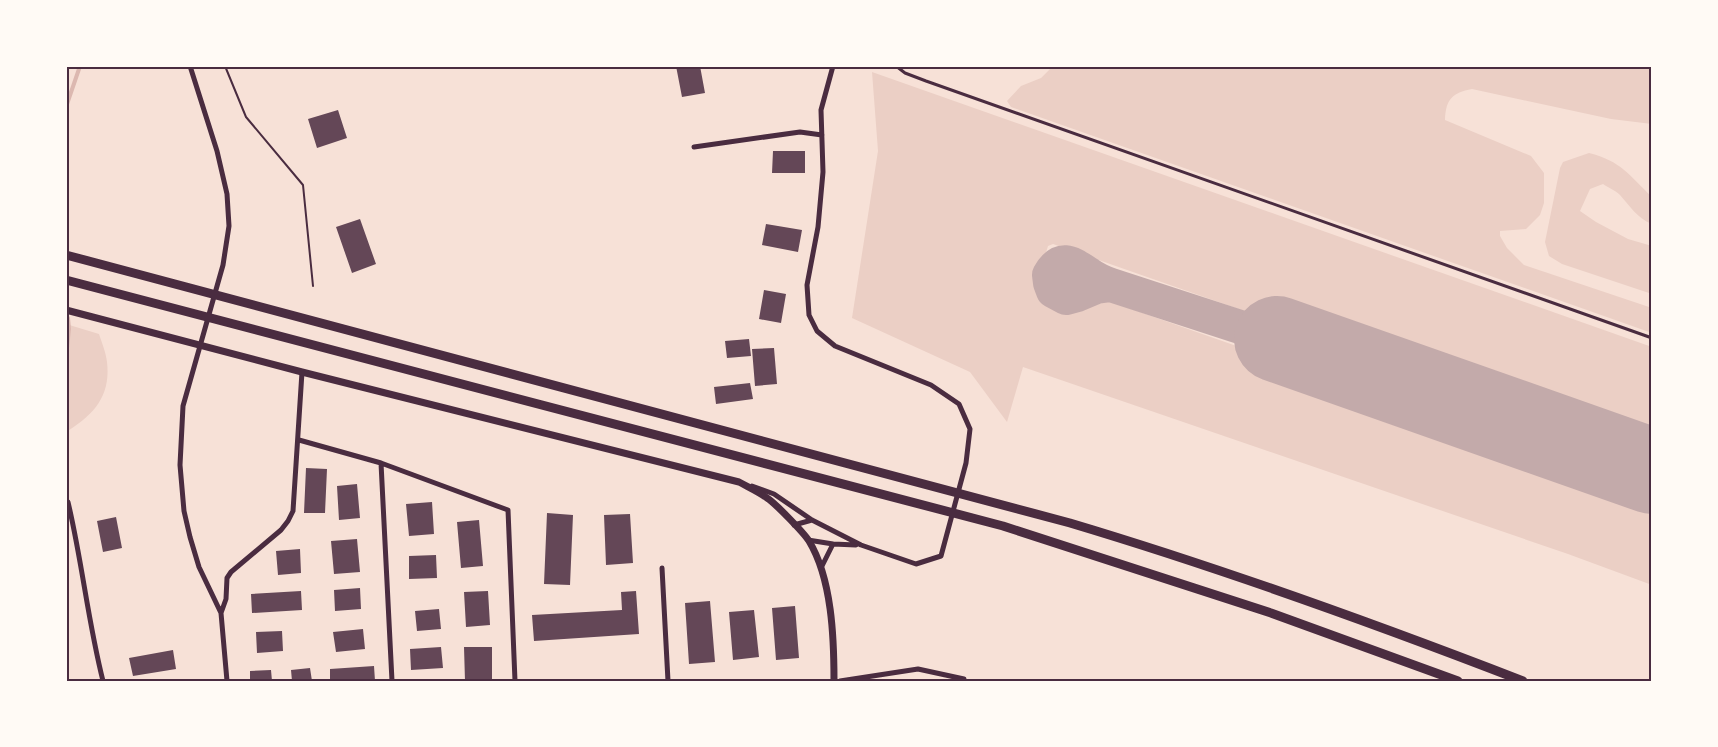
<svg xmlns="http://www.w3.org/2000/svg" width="1718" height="747" viewBox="0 0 1718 747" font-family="Rubik,sans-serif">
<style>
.green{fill:#ebcfc5}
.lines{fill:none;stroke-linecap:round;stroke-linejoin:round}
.stream{stroke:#dcb8b0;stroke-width:4}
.taxiway{stroke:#c3aaaa;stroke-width:34}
.runway{stroke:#c3aaaa;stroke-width:86}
.building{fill:#644757}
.path{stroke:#4a2c40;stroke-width:2}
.service{stroke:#4a2c40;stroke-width:3}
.minor{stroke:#4a2c40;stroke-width:5}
.tertiary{stroke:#4a2c40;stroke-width:7}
.trunk{stroke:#4a2c40;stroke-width:9}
.neatline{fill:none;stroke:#4a2c40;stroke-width:2}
</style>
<rect width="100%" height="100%" fill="#f7e1d7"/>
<path class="green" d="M 1053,66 L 1652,66 L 1652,124 L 1611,119 L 1472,89 C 1452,93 1446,99 1445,120 L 1531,156 L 1544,173 L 1544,203 L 1540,215 L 1526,229 L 1500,231 L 1500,236 L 1507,248 L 1524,265 L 1652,308 L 1652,333 L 1011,107 L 1007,101 L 1021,86 L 1041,78 Z
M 872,72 L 1652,347 L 1652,454 L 1053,244 L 1048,246 C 1045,257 1039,271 1039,283 C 1038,302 1059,321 1078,310 C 1083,307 1088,301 1093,297 L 1100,298 L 1652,492 L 1652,585 L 1568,554 L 1023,367 L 1007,422 L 970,372 L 852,318 L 878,151 Z
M 1589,153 C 1621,161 1629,175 1652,197 L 1652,224 C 1638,219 1629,205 1620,195 C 1615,190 1609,188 1603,184 L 1590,189 L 1580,211 L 1596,222 L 1628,239 L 1652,246 L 1652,294 L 1562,264 L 1549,256 L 1545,242 L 1560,168 L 1563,162 Z
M 66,324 L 99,334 C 102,343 106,353 107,362 C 111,397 93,415 66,432 Z"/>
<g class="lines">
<path class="stream" d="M 66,107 L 80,66
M 66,357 L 69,329 L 68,318"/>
<path class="taxiway" d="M 1111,285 L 1096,287 L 1077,295 L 1066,298 L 1053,291 L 1050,283 L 1049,275 C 1061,253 1073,264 1089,274 C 1096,279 1103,282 1111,285 L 1277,339"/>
<path class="runway" d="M 1277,339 L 1652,471"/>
</g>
<path class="building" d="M 676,66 L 700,66 L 705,93 L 682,97 Z
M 338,110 L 347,138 L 317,148 L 308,119 Z
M 773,151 L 805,151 L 805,173 L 772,173 Z
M 360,219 L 376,264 L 352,273 L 336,227 Z
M 766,224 L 802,230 L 798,252 L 762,245 Z
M 764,290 L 786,294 L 781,323 L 759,319 Z
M 749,339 L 751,356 L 727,358 L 725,341 Z
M 774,348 L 777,384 L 755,386 L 752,349 Z
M 750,383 L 753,399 L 716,404 L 714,387 Z
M 306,468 L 327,469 L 325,513 L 304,513 Z
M 357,484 L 360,518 L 339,520 L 337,486 Z
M 432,502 L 434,534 L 409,536 L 406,504 Z
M 547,513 L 573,515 L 570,585 L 544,584 Z
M 630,514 L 633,563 L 606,565 L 604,515 Z
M 116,517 L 122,548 L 103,552 L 97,521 Z
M 479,520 L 483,566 L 461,568 L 457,522 Z
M 357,539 L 360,572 L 334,574 L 331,541 Z
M 300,549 L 301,573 L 278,575 L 276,551 Z
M 436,555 L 437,578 L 409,579 L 409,556 Z
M 360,588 L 361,609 L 335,611 L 334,590 Z
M 301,591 L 302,610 L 252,613 L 251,594 Z
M 488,591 L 490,625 L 466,627 L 464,592 Z
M 636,591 L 639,634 L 534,641 L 532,615 L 622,610 L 621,592 Z
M 710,601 L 715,662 L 689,664 L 685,603 Z
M 795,606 L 799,658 L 776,660 L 772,608 Z
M 439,609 L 441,629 L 417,631 L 415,611 Z
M 754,610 L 759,657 L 733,660 L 729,612 Z
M 363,629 L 365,649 L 336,652 L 333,632 Z
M 282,631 L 283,651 L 257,653 L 256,632 Z
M 441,647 L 443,668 L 411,670 L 410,649 Z
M 464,647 L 492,647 L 492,681 L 465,681 Z
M 173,650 L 176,669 L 133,676 L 129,658 Z
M 374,666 L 375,681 L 330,681 L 330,669 Z
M 310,668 L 312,681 L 292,681 L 291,670 Z
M 271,670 L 272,681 L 250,681 L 250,671 Z"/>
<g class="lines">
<path class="path" d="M 225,66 L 246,117 L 303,185 L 313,286"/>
<path class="service" d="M 896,66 L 905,73 L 926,81 L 1652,338"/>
<path class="minor" d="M 190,66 L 217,151 L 227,194 L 229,226 L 223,265 L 183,406 L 180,465 L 184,511 L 190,537 L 199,567 L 221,613 L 227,681
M 694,147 L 800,132 L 822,135
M 299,440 L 381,463 L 508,510 L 515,681
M 381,463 L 392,681
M 752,486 L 774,494 L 812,520 L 861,545 L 916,564 L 941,556 L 966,463 L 970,429 L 959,404 L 931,385 L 835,346 L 817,331 L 809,315 L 807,285 L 818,227 L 823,172 L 821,110 L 833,66
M 68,502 C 82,561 88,622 103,681
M 794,525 L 812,520
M 808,540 L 833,544
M 662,568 L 668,681
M 821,568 L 833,544 L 856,545
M 221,613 L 226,599 L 227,578 L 231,572 L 281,530 L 288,521 L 293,511 L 302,372
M 840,681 L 918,669 L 964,679 L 964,681"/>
<path class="tertiary" d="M 66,310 L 302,372 L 739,482 C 748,487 759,492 767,498 C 775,503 804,533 809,541 C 832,579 834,638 834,681"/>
<path class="trunk" d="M 66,255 L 1070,523 C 1224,569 1373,623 1523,681
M 66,280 L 1003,526 L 1271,613 L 1458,681"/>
</g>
<rect width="1718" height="747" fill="none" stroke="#fffaf5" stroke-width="135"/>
<rect x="68" y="68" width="1582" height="612" class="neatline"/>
</svg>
